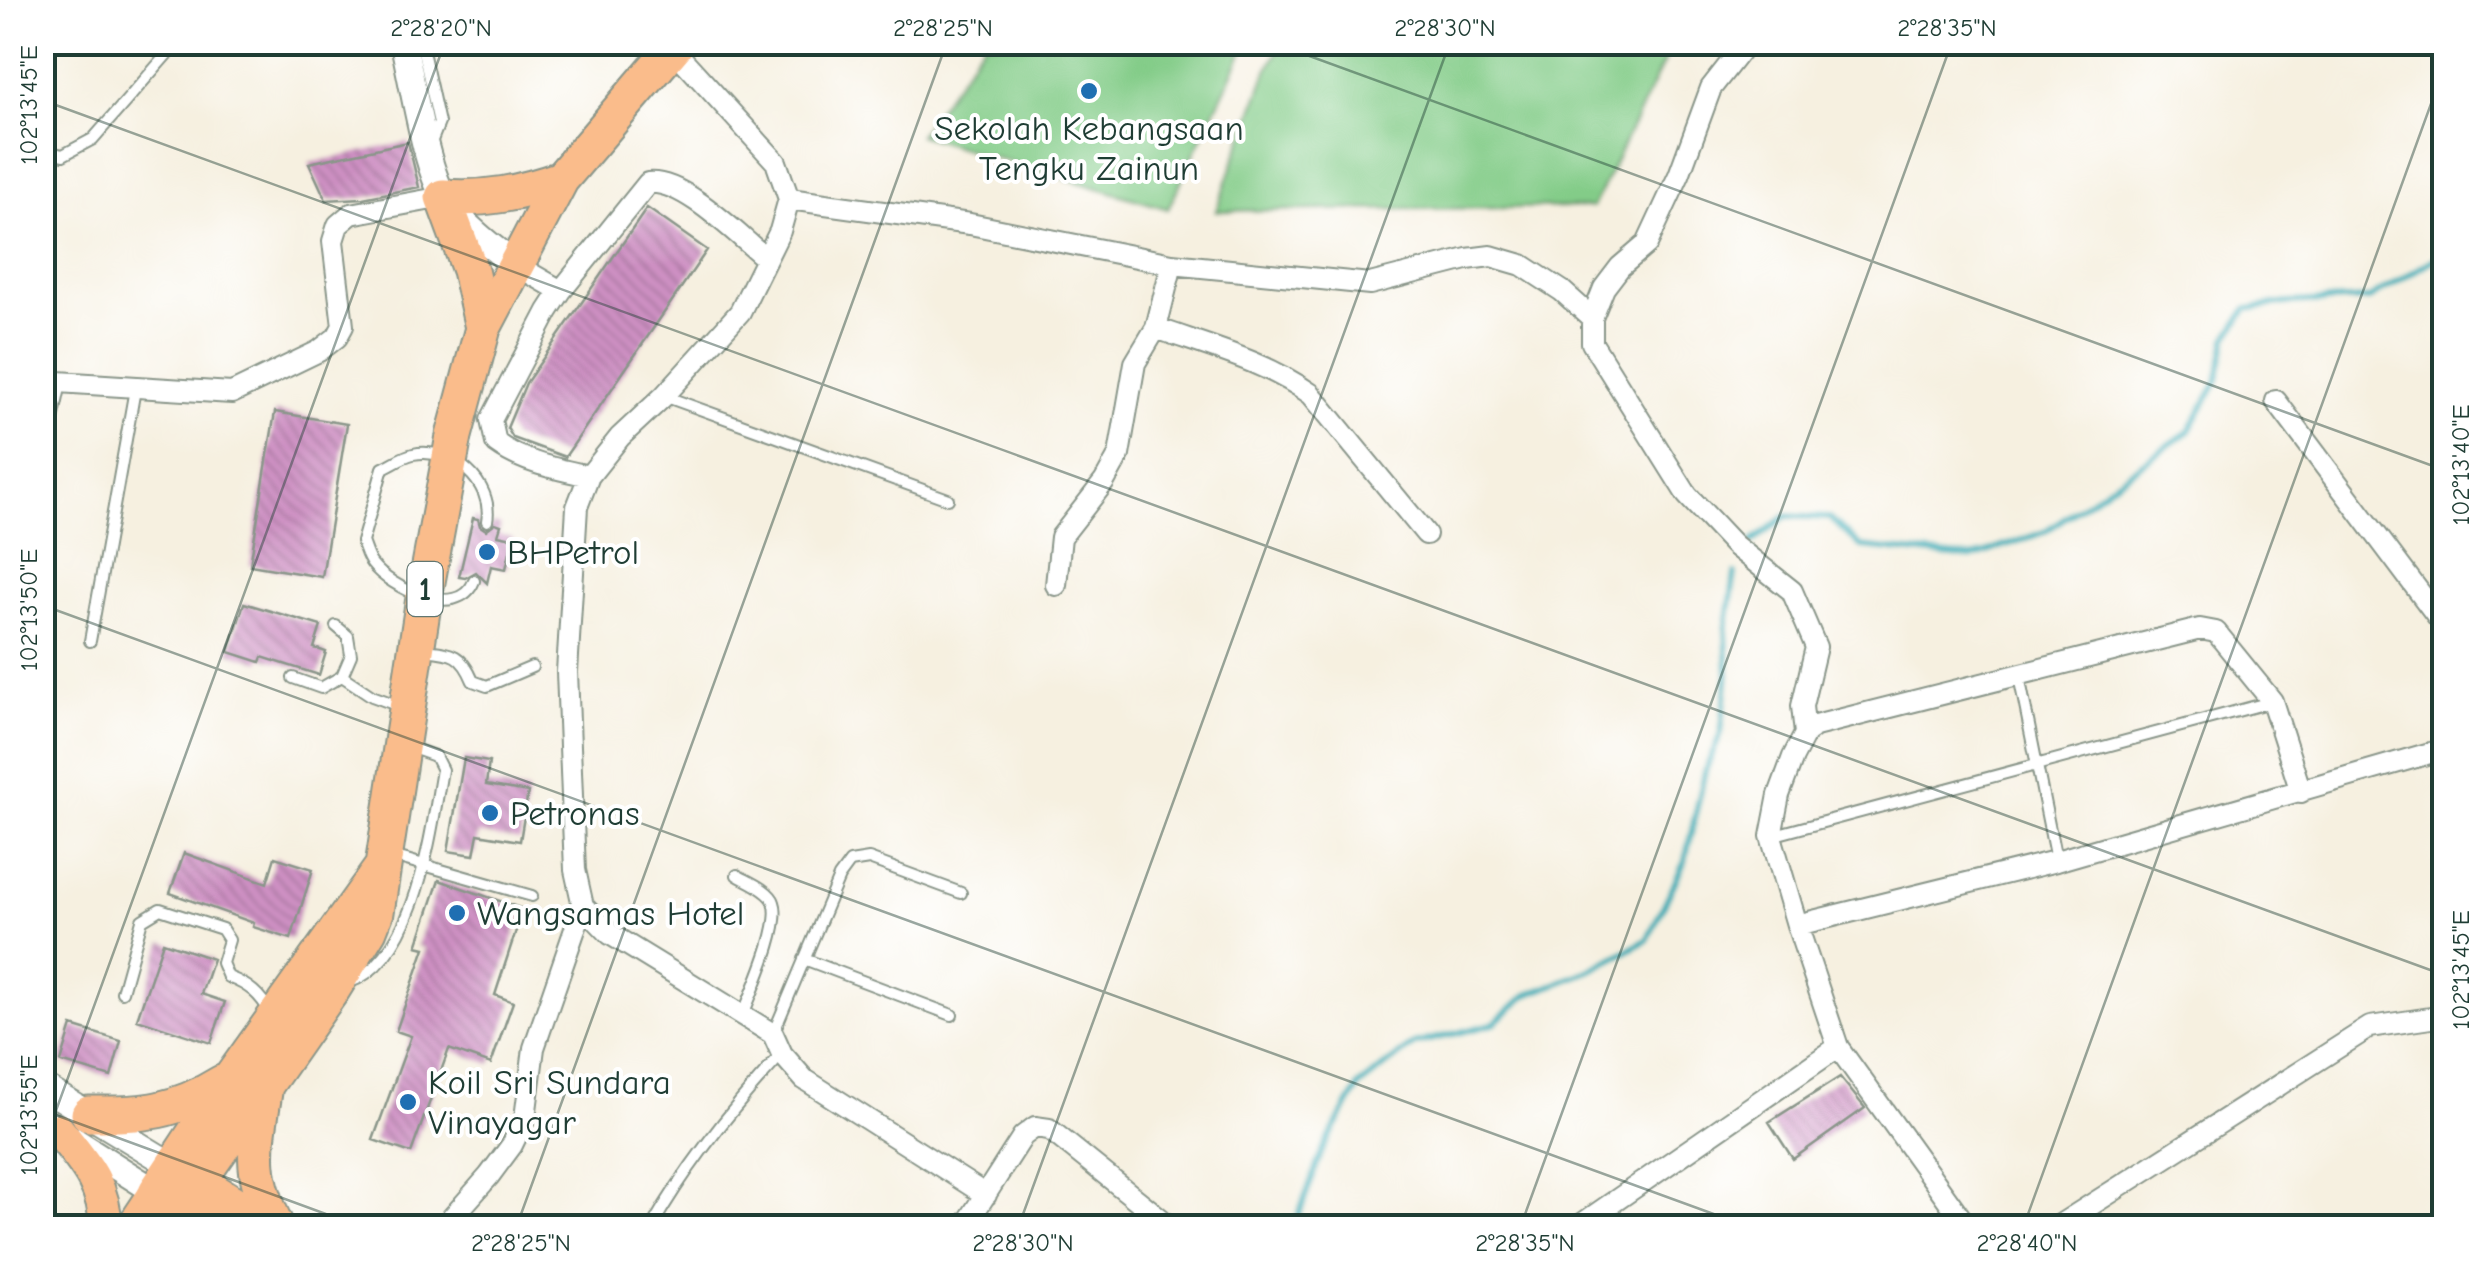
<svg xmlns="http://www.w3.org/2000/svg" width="2487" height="1270" viewBox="0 0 2487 1270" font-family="'Comic Neue',sans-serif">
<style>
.garden{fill:#83cc88;stroke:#51845e;stroke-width:2.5}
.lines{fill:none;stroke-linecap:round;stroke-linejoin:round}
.stream{stroke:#3bacb5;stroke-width:6}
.building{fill:url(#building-back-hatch)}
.service-casing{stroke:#8a968a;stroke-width:14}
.minor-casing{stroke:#8a968a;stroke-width:24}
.tertiary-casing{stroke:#8a968a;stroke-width:29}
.primary-casing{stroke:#8a968a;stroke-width:36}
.trunk-casing{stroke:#8a968a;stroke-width:39}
.service{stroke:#fff;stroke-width:10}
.minor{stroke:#fff;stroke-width:20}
.tertiary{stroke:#fff;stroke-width:25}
.primary{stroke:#fabc8b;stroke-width:32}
.trunk{stroke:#fabc8b;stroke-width:35}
.ticks{fill:none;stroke:#1f3d34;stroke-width:2.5;stroke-opacity:0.45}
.poi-dot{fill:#1f6fb2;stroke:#fff;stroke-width:4}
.labels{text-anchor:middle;stroke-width:8;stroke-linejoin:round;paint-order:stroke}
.shield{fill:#fff;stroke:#627771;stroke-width:2.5}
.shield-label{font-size:32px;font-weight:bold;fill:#1f3d34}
.poi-label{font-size:35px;fill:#1f3d34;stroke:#fff;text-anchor:start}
.neatline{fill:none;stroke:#1f3d34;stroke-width:4}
.ticks-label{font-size:25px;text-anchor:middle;fill:#1f3d34}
</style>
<defs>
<pattern id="building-back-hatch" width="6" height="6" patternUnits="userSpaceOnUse" patternTransform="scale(2.5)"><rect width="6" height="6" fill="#ce90c3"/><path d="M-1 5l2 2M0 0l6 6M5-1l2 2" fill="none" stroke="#a7779f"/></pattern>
</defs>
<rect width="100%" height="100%" fill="#fff"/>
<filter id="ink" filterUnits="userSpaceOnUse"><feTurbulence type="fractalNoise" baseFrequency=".01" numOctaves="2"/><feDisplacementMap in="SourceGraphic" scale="20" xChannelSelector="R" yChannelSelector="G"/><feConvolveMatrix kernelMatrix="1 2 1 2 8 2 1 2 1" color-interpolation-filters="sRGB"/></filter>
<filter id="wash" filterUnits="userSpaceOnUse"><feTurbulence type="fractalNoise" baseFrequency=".0048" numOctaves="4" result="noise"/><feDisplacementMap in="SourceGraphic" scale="40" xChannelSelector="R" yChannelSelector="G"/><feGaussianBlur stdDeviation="2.25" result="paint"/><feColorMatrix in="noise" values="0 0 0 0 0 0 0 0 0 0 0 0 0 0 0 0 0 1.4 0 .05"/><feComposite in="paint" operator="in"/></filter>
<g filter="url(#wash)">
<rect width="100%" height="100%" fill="#f6f0e0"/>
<path class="garden" d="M 984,43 L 984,42 L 1247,43 L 1168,209 L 919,135 Z
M 1282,43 L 1282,42 L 1673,43 L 1593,207 L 1216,211 L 1267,71 Z"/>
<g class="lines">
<path class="stream" d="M 1751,543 L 1786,516 L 1830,518 L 1861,547 L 1971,558 L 2044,532 L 2189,431 L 2218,380 L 2227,338 L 2247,309 L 2287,303 L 2369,299 L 2444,253
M 1294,1228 L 1322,1151 L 1359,1086 L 1414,1044 L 1493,1024 L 1527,995 L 1589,971 L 1647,940 L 1685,861 L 1705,771 L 1721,733 L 1728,675 L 1726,631 L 1735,574"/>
</g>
<g id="blocks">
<path class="building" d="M 408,142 L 419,187 L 363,198 L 326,200 L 309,163 Z
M 647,208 L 707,250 L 565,457 L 513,438 L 507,428 L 526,383 Z
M 275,412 L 347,424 L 322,577 L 250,565 Z
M 473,518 L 478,519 L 480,526 L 486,530 L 495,523 L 501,525 L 498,535 L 513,538 L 506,569 L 491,566 L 487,583 L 476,572 L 465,578 L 459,577 Z
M 244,603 L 321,626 L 314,648 L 326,652 L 319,675 L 262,657 L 260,662 L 229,652 Z
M 464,758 L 489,762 L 486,785 L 528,792 L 520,841 L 478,834 L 474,855 L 448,851 Z
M 184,853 L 267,883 L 275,857 L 313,869 L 291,939 L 253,927 L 254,923 L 170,893 Z
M 439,880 L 523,909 L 495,995 L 513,1002 L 491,1064 L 449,1049 L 411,1153 L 373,1140 L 411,1036 L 396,1031 L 425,948 L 417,946 Z
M 163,942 L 213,959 L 201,994 L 225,1002 L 211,1043 L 137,1019 Z
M 72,1026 L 121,1041 L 111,1077 L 61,1062 Z
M 1840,1077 L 1865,1108 L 1793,1159 L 1769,1122 Z"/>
</g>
</g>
<g filter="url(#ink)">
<use href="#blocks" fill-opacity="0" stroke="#8a968a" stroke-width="2.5"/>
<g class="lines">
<defs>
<path id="service" d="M 421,42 L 439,123 L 431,143
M 42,150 L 63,155 L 93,139 L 168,53 L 172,42
M 664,396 L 948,499
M 42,471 L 61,383
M 474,581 C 458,621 390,588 372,564 C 367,558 365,549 362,542 L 383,468 C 392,464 403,456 413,454 C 452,446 494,483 487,521
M 336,626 L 348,636 L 351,655 L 342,676 L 372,696 L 402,707
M 90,641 L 135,389
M 422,650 C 451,653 461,652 473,681 L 487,686 L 532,667
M 2019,676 L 2056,860
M 293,678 L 321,688 L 342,676
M 1771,836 L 2271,702
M 389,855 L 532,896
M 737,875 C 747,881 770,890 774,902 C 783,925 752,991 743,1015
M 804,959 L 952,1015
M 348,983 C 417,959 431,831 442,770 L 435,756 L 407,746
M 122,992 L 142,920 L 160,909 L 222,929 L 229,940 L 222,963 L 228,977 C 249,985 260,994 271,1014
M 773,1034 L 839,877 L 850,862 L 869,859 L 961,893
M 651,1228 C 687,1165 733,1107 782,1054"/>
<path id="minor" d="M 1747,42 L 1711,88 L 1679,175 L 1647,244 L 1620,267 L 1604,288 L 1592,318 L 1592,343 L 1687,495 L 1734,545 L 1792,591 L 1816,647 L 1802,706 L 1805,734
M 673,49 L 776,162 L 789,199 L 780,231 L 740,312 L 664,396 L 620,437 L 589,476 L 577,507 L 567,672 L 575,870 L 583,906 L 610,934 L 773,1034 L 782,1054 L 804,1079 L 986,1195
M 789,199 L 970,224 L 1172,264 L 1156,328 L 1135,363 L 1119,455 L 1104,482 L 1061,537 L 1056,585
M 514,264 L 561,291
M 1172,264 L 1370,284 L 1467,259 L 1491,256 L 1522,265 L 1562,291 L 1592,318
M 1156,328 C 1209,347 1265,361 1311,394 L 1426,534
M 42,381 L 232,393 L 319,351 L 337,337 L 343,326 L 333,241 L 338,225 L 351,214 L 443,197
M 2276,401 L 2444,625
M 589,476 C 557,469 523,463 496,443 L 491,420 L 548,311 L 561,291 L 648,183 C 684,179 738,236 766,258
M 1797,925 L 2056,861 L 2444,749
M 443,1228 L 489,1176 L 512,1145 L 525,1118 L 534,1048 L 583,906
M 964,1228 L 1023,1136 L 1035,1127 L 1049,1129 L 1172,1228
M 1576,1228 L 1838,1047
M 1968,1228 L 1838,1047 L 1797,925 L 1771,836 L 1779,795 L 1793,757 L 1805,734 L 1815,726 L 2200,629 L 2216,632 L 2272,701 L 2301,792
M 2055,1228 L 2370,1027 L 2444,1016"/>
<path id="tertiary" d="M 403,42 C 412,79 426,173 446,200 C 464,226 489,245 514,264
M 42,1086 L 173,1166
M 42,1120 L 156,1192"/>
<path id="primary" d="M 58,1130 C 85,1164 104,1183 106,1228
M 132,1228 L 156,1192"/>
<path id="trunk" d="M 483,328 L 470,270 L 443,197 C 486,200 521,193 561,179
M 264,1092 C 255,1151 249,1173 277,1228
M 89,1114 C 144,1115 175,1112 222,1083
M 178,1169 L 273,1228
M 180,1207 L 333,988 L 369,930 L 376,912 L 424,598 L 454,436 L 483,328 L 561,179 L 678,42
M 213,1228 L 156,1192 L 232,1077 L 381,869"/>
</defs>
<use href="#service" class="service-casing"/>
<use href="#minor" class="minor-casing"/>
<use href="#tertiary" class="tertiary-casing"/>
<use href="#primary" class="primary-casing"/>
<use href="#trunk" class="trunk-casing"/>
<use href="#service" class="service"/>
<use href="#minor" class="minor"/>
<use href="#tertiary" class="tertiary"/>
<use href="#primary" class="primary"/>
<use href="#trunk" class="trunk"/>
</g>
</g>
<path class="ticks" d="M 1271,42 L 2444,470M 42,100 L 2444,975M 42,605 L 1752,1228M 42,1110 L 364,1228M 42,1149 L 445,42M 516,1228 L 947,42M 1018,1228 L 1450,42M 1520,1228 L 1952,42M 2023,1228 L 2444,68"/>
<g class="poi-dot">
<circle cx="1089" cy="91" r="10"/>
<circle cx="487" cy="552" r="10"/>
<circle cx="490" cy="813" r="10"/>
<circle cx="457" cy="913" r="10"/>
<circle cx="408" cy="1102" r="10"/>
</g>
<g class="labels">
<rect class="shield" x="407.5" y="562" width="35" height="54" rx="8"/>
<g class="shield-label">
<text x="425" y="600">1</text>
</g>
<g class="poi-label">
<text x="1089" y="140" text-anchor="middle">Sekolah Kebangsaan<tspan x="1089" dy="40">Tengku Zainun</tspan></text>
<text x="507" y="564">BHPetrol</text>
<text x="510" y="825">Petronas</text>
<text x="477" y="925">Wangsamas Hotel</text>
<text x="428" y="1094">Koil Sri Sundara<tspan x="428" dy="40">Vinayagar</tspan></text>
</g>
</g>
<rect width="2487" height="1270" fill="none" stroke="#fff" stroke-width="110"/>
<rect x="55" y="55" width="2377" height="1160" class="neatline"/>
<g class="ticks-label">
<text x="441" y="36">2°28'20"N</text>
<text x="943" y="36">2°28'25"N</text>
<text x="1445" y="36">2°28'30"N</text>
<text x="1947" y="36">2°28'35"N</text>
<text transform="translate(28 105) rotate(-90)" y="9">102°13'45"E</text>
<text transform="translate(2460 465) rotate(-90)" y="9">102°13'40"E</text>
<text transform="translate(28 610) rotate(-90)" y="9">102°13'50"E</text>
<text transform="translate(2460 970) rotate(-90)" y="9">102°13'45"E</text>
<text transform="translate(28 1115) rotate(-90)" y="9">102°13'55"E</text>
<text x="521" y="1251">2°28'25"N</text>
<text x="1023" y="1251">2°28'30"N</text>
<text x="1525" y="1251">2°28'35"N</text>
<text x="2027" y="1251">2°28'40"N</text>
</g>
</svg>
